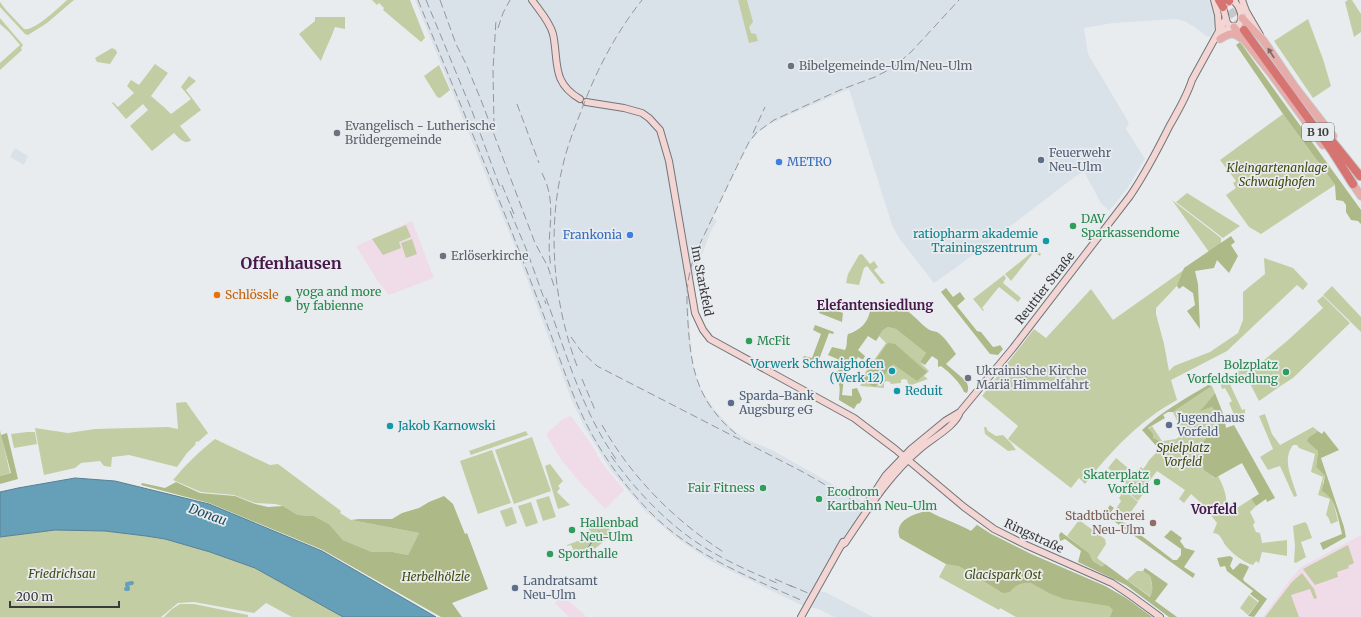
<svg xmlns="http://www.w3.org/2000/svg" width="1361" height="617" viewBox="0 0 1361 617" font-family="Merriweather,serif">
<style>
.built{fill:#d9e1e9}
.education{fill:#f0dbe9}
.green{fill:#c2cda3}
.forest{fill:#adb986}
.water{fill:#659fb8;stroke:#588193}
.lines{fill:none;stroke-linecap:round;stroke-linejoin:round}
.stream{stroke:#588193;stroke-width:1}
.canal{stroke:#659fb8;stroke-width:4}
.highway-tunnel{stroke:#c6c9cb;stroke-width:8;stroke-dasharray:8 4;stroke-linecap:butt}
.secondary-casing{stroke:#727577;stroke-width:8}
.primary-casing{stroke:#c8c8c8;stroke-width:9}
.highway-casing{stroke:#c8c8c8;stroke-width:10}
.secondary{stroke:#f3d5d4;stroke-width:6}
.primary{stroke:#e6acaa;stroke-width:7}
.highway{stroke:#d67471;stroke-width:8}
.rail{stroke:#959799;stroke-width:1;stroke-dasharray:8 4;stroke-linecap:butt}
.oneway{fill:#7f6868}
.worship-dot{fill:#6b7280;stroke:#e9ecef;stroke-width:1.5}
.service-dot{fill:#5c6f8a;stroke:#e9ecef;stroke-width:1.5}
.shop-dot{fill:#3f7fe0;stroke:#e9ecef;stroke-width:1.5}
.leisure-dot{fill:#2e9e5b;stroke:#e9ecef;stroke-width:1.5}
.culture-dot{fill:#0f9aa8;stroke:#e9ecef;stroke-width:1.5}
.food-dot{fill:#e8710a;stroke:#e9ecef;stroke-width:1.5}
.education-dot{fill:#8d6e63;stroke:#e9ecef;stroke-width:1.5}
.labels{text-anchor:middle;stroke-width:3.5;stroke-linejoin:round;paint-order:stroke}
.shield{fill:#e9ecef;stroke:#6e7072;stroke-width:1}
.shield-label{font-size:11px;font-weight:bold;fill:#3a3b3c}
.worship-label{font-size:12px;fill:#5b616d;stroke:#e9ecef;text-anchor:start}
.service-label{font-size:12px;fill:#4e5e75;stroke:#e9ecef;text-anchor:start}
.shop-label{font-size:12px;fill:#366cbe;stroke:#e9ecef;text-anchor:start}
.park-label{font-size:12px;font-style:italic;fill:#404b10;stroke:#e9ecef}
.leisure-label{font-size:12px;fill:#27864d;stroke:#e9ecef;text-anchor:start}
.culture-label{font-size:12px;fill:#0d838f;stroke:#e9ecef;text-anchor:end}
.street-label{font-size:12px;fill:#3a3b3c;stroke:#e9ecef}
.food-label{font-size:12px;fill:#c56008;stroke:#e9ecef;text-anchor:start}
.education-label{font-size:12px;fill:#785e54;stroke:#e9ecef;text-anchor:end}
.neighbourhood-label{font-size:13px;font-weight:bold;fill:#47184a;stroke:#e9ecef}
.water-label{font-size:13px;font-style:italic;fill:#1a4b5e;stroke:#e9ecef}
.district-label{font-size:16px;font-weight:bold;fill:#47184a;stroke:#e9ecef}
</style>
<rect width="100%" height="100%" fill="#e9ecef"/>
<path class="built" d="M 415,0 L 1209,0 L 1214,10 L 1215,23 L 1214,29 L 1210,37 L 1206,36 L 1195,27 L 1184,21 L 1176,19 L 1113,23 L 1084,28 L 1088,54 L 1129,123 L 1126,129 L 1145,159 L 1127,189 L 1109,211 L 1101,203 L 1084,172 L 1076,176 L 954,269 L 934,283 L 899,238 L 892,225 L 849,89 L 796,112 L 768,125 L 761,130 L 749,143 L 713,216 L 712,217 L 717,221 L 711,231 L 689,289 L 689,315 L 691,352 L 695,374 L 702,391 L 714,409 L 731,428 L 744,438 L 774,451 L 867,504 L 815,591 L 825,592 L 873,617 L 834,617 L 819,609 L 801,605 L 712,562 L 675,537 L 645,511 L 610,469 L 585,428 L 572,401 L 515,247 Z
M 15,148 L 28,156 L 24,165 L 10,157 Z"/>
<path class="education" d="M 412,221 L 434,278 L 389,295 L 377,280 L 356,246 Z
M 571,416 L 592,445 L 601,462 L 624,490 L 605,509 L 577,479 L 560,458 L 546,434 L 563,419 Z
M 1361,535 L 1361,617 L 1263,617 L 1289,581 L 1301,567 Z
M 562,595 L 584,614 L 586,617 L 569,617 L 555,603 Z"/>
<path class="green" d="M 67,0 L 74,0 L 47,23 L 28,35 L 25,34 L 0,7 L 0,2 L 6,10 L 24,29 C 34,32 59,7 67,0 Z
M 372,0 L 410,0 L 425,38 L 421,42 L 383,10 L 384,8 L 379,3 L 377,5 Z
M 738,0 L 747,0 L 753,22 L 749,27 L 751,33 L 756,34 L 758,41 L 749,43 Z
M 1348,0 L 1352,0 L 1361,14 L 1361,32 L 1354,37 L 1345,2 Z
M 315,17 L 345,17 L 345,29 L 335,27 C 331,39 325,49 321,61 L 299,34 L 315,21 Z
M 0,18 L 23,45 L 21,48 L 22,50 L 0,70 L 0,63 L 20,45 L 9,32 L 0,24 Z
M 1308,19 L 1323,59 L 1331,86 L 1313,98 L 1274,41 Z
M 112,48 L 116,50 L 117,53 L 110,64 L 97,62 L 95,58 Z
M 155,64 L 168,73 L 151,96 L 165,108 L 171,114 L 191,99 L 181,87 L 189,76 L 196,81 L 186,90 L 201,110 L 180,126 L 191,140 C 185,146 178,137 174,133 L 152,151 L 130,126 L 148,110 L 143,104 L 126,119 L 112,103 L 113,102 L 118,107 L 134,93 L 127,86 L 131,80 L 139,85 Z
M 439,65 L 450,90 L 440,98 L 437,97 L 424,76 Z
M 1283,114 L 1335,185 L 1261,234 L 1249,227 L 1226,195 L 1236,188 L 1233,183 L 1236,181 L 1220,160 Z
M 1187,193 L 1240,226 L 1223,238 L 1176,202 Z
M 1172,200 L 1221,238 L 1221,247 L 1194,268 L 1156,308 L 1156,314 L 1164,344 L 1169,371 L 1174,366 L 1210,352 L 1238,333 L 1243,320 L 1243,292 L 1265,274 L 1264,258 L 1293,268 L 1308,284 L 1303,290 L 1297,285 L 1227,351 L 1171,380 L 1177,400 C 1140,420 1111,451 1085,484 L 1079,478 L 1071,488 L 1008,439 L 1018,426 L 982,396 L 1034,329 L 1046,338 L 1091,289 L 1113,320 L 1209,252 Z
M 406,225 L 411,237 L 399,242 L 401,248 L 383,255 L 372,239 Z
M 412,239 L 417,254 L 406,258 L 401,243 Z
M 1036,249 L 1041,254 L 1040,256 L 1034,252 L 1011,281 L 1005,274 Z
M 862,254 L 870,264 L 874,261 L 878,267 L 874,270 L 885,283 L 881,284 L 867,266 L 864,268 L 859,285 L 846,283 L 848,274 L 859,255 Z
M 1004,275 L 1006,278 L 1003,283 L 1021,298 L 1018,302 L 999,287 L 982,308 L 984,310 L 983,311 L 973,299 Z
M 1332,286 L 1361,317 L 1361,332 L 1323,295 Z
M 1323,296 L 1350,323 L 1293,378 L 1279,387 L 1259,401 L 1245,374 L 1236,377 L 1235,374 L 1247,365 L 1252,370 L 1287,341 L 1323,308 L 1317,301 Z
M 888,327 L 896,329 L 926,353 L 920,362 L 929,371 L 924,376 L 928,379 L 909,386 L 907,380 L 904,379 L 901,380 L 901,383 L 891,384 L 890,382 L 886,381 L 884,383 L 884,388 L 860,386 L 863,381 L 860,380 L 886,343 L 879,336 L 883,330 Z
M 1226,372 L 1228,373 L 1231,379 L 1228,380 L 1242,410 L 1245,409 L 1245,413 L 1235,417 L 1229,403 L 1232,401 L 1225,388 L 1222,389 L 1219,379 Z
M 1212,386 L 1215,393 L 1201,410 L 1212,407 L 1220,420 L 1204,469 L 1214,478 L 1218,476 C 1224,487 1228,498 1226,510 L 1229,513 L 1251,499 L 1256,506 L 1250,512 L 1255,522 L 1253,525 L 1256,532 L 1260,533 L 1262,543 L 1287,540 L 1287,556 L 1262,552 L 1259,563 L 1256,561 L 1253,565 C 1243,562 1233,554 1226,546 C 1221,540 1222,534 1213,533 L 1217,523 L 1201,503 L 1191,494 L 1184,503 L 1179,499 L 1185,490 L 1157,471 L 1144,488 L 1142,487 L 1146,490 L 1138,501 L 1131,495 L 1134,491 L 1130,495 L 1138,502 L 1125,520 L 1114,512 L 1121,501 L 1119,498 L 1121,495 L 1119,493 L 1126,484 L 1108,468 L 1116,458 L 1134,473 L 1141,467 L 1143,469 C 1146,466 1148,461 1151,458 C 1159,450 1159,451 1158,440 L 1153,438 L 1148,429 L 1152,426 L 1162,441 L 1163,441 L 1176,439 L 1183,434 L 1173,412 Z
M 186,402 L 208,433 L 198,442 L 197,441 L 195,443 L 196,444 L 187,453 L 177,467 L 129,455 L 112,457 L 111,467 L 104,466 L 100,461 L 81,463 L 75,468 L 44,475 L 35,428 L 68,433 L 95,429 L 168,427 L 178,429 L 176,403 Z
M 1265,414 L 1272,434 L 1280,445 L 1313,427 L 1318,431 L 1309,437 L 1318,451 L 1316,467 L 1325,476 L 1323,482 L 1325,492 C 1334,499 1335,510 1338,521 L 1331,524 L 1328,517 L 1326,515 L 1330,499 L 1318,495 L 1323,477 L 1311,472 L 1315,454 L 1299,448 L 1297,445 L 1293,445 C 1281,460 1293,480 1297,496 L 1294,497 L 1280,466 L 1268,470 L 1260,457 L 1273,449 L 1259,416 Z
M 984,427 L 986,427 L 988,431 L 996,436 L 1003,435 L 1011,443 L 1016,450 L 1008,451 L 985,434 Z
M 0,430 L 10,473 L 0,476 Z
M 526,431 L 528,435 L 471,455 L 469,451 Z
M 27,432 L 35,432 L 37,444 L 14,448 L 11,434 Z
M 532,437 L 551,491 L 514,504 L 495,450 Z
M 215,439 L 270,465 L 278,464 L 341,511 L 340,513 L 351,520 L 419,533 L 408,555 L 393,552 L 372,552 L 343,540 L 329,524 L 314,516 L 298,515 L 283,506 L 275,504 L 255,503 L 234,495 L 201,492 L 173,480 C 186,464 200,451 215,439 Z
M 492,450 L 511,503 L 478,514 L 460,461 Z
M 550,464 L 563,481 L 558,486 L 560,488 L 557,492 L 570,505 L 558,509 L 545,466 Z
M 549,496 L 556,517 L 543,521 L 536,500 Z
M 531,502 L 538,523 L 526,527 L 518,506 Z
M 512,507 L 517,523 L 506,527 L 500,511 Z
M 928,511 C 942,519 957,523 971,531 L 977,525 L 991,534 L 1031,554 L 1105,586 L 1126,598 L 1152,617 L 1016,617 L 1000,608 L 999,610 L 939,577 L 946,564 L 900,538 C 893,521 915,513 928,511 Z
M 1079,520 L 1105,539 L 1106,544 L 1097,558 L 1105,564 L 1103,568 L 1093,561 L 1089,553 L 1067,536 Z
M 600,522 L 602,523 L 613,532 C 607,539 601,544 593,550 C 583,558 577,559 571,545 L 567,546 L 567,545 L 591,536 L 587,524 Z
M 1305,522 L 1307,524 L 1312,538 L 1301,542 L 1306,557 L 1296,563 L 1294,562 L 1295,546 L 1293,526 Z
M 55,530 L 105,531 L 146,536 L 165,539 L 210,552 L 255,568 L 343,617 L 292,617 L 266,603 L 254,613 L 194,602 L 178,603 L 161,617 L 0,617 L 0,537 Z
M 1348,545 L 1354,563 L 1348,566 L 1349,568 L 1337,572 L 1338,577 L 1315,585 L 1303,569 Z
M 1137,571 L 1143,571 L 1150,576 L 1153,591 L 1151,597 L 1127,580 Z
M 1302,573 L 1314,589 L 1317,598 L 1314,599 L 1310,589 L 1291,595 L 1299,617 L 1265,617 L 1292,582 Z
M 1249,595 L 1258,602 L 1248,615 L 1240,608 Z
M 180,604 L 194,604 L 248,615 L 248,617 L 164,617 L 172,609 Z"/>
<path class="forest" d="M 1240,42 L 1361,210 L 1361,224 L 1358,221 L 1351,220 L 1346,212 L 1346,205 L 1343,201 L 1336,200 L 1335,185 L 1283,114 L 1236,45 Z
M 1231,236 L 1235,242 L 1231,245 L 1238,256 L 1229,273 L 1217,260 L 1214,268 L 1195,271 L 1198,284 L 1200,329 L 1187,311 L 1195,305 L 1193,293 L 1183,286 L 1179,289 L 1177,286 L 1184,268 Z
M 946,288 L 953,297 L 960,292 L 965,299 L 957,306 L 977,331 L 981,332 L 993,347 L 998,346 L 1000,345 L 1003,349 L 998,355 L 990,354 L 941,292 Z
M 823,305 L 843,313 L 842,322 L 819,313 Z
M 897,306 C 913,312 916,320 928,329 C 931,331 934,331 937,332 C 945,337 951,347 956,354 L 946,364 L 966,381 C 968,385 969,389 967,393 L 964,392 C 960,382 950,373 941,366 L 938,367 L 938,360 L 932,356 L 925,365 L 920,362 L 926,353 L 896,329 L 888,327 L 883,330 L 876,341 L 868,336 L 858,350 L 865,356 L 863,360 L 858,357 L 844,378 L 842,395 L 852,396 L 852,389 L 857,388 L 862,399 L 860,403 L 857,404 L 854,409 L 839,400 C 839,394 841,387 838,382 C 836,378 834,377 834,373 L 839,370 L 842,361 L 828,355 L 832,347 L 845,350 C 848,345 846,339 848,334 C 859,331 868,323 870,311 L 878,308 Z
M 815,325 L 834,332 L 833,334 L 829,333 L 817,365 L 802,360 L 804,356 L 812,358 L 821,334 L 813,330 Z
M 889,343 L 895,344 L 927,372 L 917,381 L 893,364 L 875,387 L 861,380 L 887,344 Z
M 1208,385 L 1212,386 L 1173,412 L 1168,412 L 1163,415 L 1165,418 L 1148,428 L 1153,434 L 1153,438 L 1158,440 L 1159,449 L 1142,430 C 1161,412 1186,398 1208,385 Z
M 1215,393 L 1224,416 L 1226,428 L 1234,425 L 1275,498 L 1267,502 L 1266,499 L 1256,506 L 1251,499 L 1259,494 L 1242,463 L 1215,478 L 1204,470 L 1200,445 L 1215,429 L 1220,420 L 1212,407 L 1200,411 Z
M 1318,431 L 1322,434 L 1324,431 L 1339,450 L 1321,458 L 1344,527 L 1346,537 L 1323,550 L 1320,543 L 1342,534 C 1338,519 1336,498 1322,491 L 1325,476 L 1316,467 L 1318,451 L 1307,441 L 1309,437 Z
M 7,433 L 18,479 L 0,484 L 0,476 L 11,473 L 1,435 Z
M 176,482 L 200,493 L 235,496 L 255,504 L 268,507 L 283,506 L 298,515 L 314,516 L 329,524 L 343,540 L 372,552 L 393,552 L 408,555 L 419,533 L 351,520 L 359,519 L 392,519 L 402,513 L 419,508 L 429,502 L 444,496 L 453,504 L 465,534 L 467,533 L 488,589 L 452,603 L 462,617 L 441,617 L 323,550 L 209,503 L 141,485 L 142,483 L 165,488 Z
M 1110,505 L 1114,508 L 1109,514 L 1118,521 L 1125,523 L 1173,560 L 1177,560 L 1181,555 L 1181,549 L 1164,537 L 1171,530 L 1182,538 L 1180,541 L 1185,548 L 1195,551 L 1184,567 L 1195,574 L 1193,578 L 1104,514 Z
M 928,511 C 942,519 957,523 971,531 L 977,525 L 991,534 L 1031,554 L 1105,586 L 1126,598 L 1152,617 L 1110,617 L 1113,610 L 1109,606 L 1064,599 L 1051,594 L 1031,583 C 1023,582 1014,585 1010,592 L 1003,593 L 959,566 L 946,564 L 900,538 C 893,521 915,513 928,511 Z
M 1061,532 L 1089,553 L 1093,561 L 1102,567 L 1105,564 L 1150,597 C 1154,591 1152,583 1150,576 L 1143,571 L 1145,568 L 1168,584 L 1155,601 L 1177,617 L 1169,617 L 1126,585 L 1078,562 L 1081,551 L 1065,539 L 1060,541 L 1059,535 Z
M 1230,556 L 1233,558 L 1230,566 L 1233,570 L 1240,563 L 1246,565 L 1249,567 L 1243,579 L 1244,581 L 1267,599 L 1254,617 L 1248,616 L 1259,601 L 1250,594 L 1253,591 L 1227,571 L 1225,566 L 1220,567 L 1217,558 Z"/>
<path class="water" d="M 75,478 L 115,481 L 209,504 L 322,551 L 436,617 L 343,617 L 255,568 L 210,552 L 165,539 L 146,536 L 105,531 L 55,530 L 0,537 L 0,492 L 18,488 Z"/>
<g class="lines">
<path class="stream" d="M 588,548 L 591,543 L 599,539 L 599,532
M 576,555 L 587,549"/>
<path class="canal" d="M 126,589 L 128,589 L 127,584 L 132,583"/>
<path class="highway-tunnel" d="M 1223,0 L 1244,30"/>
<defs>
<path id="secondary" d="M 532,0 C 539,10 550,22 553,34 C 559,62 551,82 580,99
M 1214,0 L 1218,15 L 1219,32
M 1242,0 L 1246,11 L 1260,35
M 1234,1 C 1240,7 1244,17 1239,25 L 1232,27 L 1227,23 L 1223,7 L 1226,2 L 1235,0
M 1221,38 L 1227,29 L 1231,26
M 586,102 L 624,108 L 642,113 L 649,118 L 660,130 L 669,161 L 695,313 L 703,330 L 710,339 L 854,418 L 895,449 L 964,507 L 994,529 L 1026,545 L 1112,583 L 1130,595 L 1160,617
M 867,504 L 886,475 L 911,449 L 945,421 L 960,412
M 842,545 L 845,543 C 868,509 889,475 920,449 C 931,439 956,426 960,412 L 1013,348 L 1130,196 C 1145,174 1158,149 1170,125 C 1178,111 1187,96 1192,80 L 1225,20
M 801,617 L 843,542"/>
<path id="primary" d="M 1242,18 L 1263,40 L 1295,87 L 1333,136
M 1234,27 L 1272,75 L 1323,145
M 1220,39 C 1228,34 1233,31 1241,38
M 1350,180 L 1361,196"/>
<path id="highway" d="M 1219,0 L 1223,7
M 1228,0 L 1229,1
M 1244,30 L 1332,151 L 1353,184
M 1323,130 L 1360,176"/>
</defs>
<use href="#secondary" class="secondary-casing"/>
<use href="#primary" class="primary-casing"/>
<use href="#highway" class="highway-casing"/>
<use href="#secondary" class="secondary"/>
<use href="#primary" class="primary"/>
<use href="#highway" class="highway"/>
<path class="rail" d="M 418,0 C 452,84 487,168 520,253 C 533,287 546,321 558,354 C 567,379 576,404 588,427 C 604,458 625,486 649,511 C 692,555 749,577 803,601
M 426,0 L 472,111 L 501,190
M 440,0 L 456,44 L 466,64 L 481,100 L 535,243 L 548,267 L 554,286
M 498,28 L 503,13 L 510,0
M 517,104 L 539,163
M 494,126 L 493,70 L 496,20
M 753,133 L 765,107
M 542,173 C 546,181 549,190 550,199 C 553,223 546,242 551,267
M 502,185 L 514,214
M 510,211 L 527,251 L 546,304
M 546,298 C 566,353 582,411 616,459
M 571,337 L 581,351 L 597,366 L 803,472 L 855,502
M 577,366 C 554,305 547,232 562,169 C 566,150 573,132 580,114 C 595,73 615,34 642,0
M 582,379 L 595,410
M 602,425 C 632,478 674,520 725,553
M 736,434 C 698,402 691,371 688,323 C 686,295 686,278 696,252 L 740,160 L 749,142 L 756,133 L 774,120 L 840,90 L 875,77 L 894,67 L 912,51 L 959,0
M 611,456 C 637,492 669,526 707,549 C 730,563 754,573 779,584
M 775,579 L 793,587
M 789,585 L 808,593"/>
</g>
<defs><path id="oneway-solid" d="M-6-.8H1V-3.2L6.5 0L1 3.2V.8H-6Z"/></defs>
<use class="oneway" href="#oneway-solid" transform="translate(1271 53) rotate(-123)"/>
<g class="worship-dot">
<circle cx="791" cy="66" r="4"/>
<circle cx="337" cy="133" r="4"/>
<circle cx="443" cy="256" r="4"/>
<circle cx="968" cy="378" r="4"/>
</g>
<g class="service-dot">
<circle cx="1041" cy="160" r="4"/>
<circle cx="731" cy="403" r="4"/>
<circle cx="1169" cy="425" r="4"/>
<circle cx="515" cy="588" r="4"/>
</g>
<g class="shop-dot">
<circle cx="779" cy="162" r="4"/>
<circle cx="630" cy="235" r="4"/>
</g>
<g class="leisure-dot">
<circle cx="1073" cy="226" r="4"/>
<circle cx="288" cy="299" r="4"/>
<circle cx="749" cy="341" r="4"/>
<circle cx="1286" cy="372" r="4"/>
<circle cx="1157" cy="482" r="4"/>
<circle cx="763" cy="488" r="4"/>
<circle cx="819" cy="499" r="4"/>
<circle cx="572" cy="530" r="4"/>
<circle cx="550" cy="554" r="4"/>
</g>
<g class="culture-dot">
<circle cx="1046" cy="241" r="4"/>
<circle cx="892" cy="371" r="4"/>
<circle cx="897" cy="391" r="4"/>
<circle cx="390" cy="426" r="4"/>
</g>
<circle class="food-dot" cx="217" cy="295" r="4"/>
<circle class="education-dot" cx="1153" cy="523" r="4"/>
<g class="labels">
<rect class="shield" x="1302" y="123" width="32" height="18" rx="3"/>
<g class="shield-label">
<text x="1318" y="136">B 10</text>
</g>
<g class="worship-label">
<text x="799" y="70">Bibelgemeinde-Ulm/Neu-Ulm</text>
<text x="345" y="130">Evangelisch - Lutherische<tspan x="345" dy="14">Brüdergemeinde</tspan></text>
<text x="451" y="260">Erlöserkirche</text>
<text x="976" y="375">Ukrainische Kirche<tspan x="976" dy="14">Mariä Himmelfahrt</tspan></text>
</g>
<g class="service-label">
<text x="1049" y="157">Feuerwehr<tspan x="1049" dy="14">Neu-Ulm</tspan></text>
<text x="739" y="400">Sparda-Bank<tspan x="739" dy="14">Augsburg eG</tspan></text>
<text x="1177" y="422">Jugendhaus<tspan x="1177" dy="14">Vorfeld</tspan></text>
<text x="523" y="585">Landratsamt<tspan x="523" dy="14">Neu-Ulm</tspan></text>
</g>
<g class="shop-label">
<text x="787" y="166">METRO</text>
<text x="622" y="239" text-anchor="end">Frankonia</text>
</g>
<g class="park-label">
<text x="1277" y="172">Kleingartenanlage<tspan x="1277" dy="14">Schwaighofen</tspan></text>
<text x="1183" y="452">Spielplatz<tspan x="1183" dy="14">Vorfeld</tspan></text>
<text x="62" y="578">Friedrichsau</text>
<text x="1003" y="579">Glacispark Ost</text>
<text x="436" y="581">Herbelhölzle</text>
</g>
<g class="leisure-label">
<text x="1081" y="223">DAV<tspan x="1081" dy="14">Sparkassendome</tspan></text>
<text x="296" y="296">yoga and more<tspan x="296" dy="14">by fabienne</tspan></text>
<text x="757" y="345">McFit</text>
<text x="1278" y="369" text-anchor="end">Bolzplatz<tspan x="1278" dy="14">Vorfeldsiedlung</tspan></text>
<text x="1149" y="479" text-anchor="end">Skaterplatz<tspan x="1149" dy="14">Vorfeld</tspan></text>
<text x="755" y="492" text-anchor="end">Fair Fitness</text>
<text x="827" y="496">Ecodrom<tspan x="827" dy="14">Kartbahn Neu-Ulm</tspan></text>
<text x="580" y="527">Hallenbad<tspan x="580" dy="14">Neu-Ulm</tspan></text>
<text x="558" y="558">Sporthalle</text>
</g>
<g class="culture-label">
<text x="1038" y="238">ratiopharm akademie<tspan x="1038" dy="14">Trainingszentrum</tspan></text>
<text x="884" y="368">Vorwerk Schwaighofen<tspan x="884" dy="14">(Werk 12)</tspan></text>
<text x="905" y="395" text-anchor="start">Reduit</text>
<text x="398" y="430" text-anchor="start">Jakob Karnowski</text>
</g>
<g class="street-label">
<text transform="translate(702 281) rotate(79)" y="4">Im Starkfeld</text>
<text transform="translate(1045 288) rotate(-52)" y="4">Reuttier Straße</text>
<text transform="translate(1034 536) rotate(25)" y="4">Ringstraße</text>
</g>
<g class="food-label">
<text x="225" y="299">Schlössle</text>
</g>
<g class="education-label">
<text x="1145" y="520">Stadtbücherei<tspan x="1145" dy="14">Neu-Ulm</tspan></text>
</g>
<g class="neighbourhood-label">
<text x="875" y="310">Elefantensiedlung</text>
<text x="1214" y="514">Vorfeld</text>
</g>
<g class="water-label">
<text transform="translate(208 514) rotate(20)" y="5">Donau</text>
</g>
<g class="district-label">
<text x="291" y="269">Offenhausen</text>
</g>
</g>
<path d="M10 601v6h109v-6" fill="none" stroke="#3a3b3c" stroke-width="2"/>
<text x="16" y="601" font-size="12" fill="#3a3b3c" stroke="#e9ecef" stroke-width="3" paint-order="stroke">200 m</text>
</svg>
